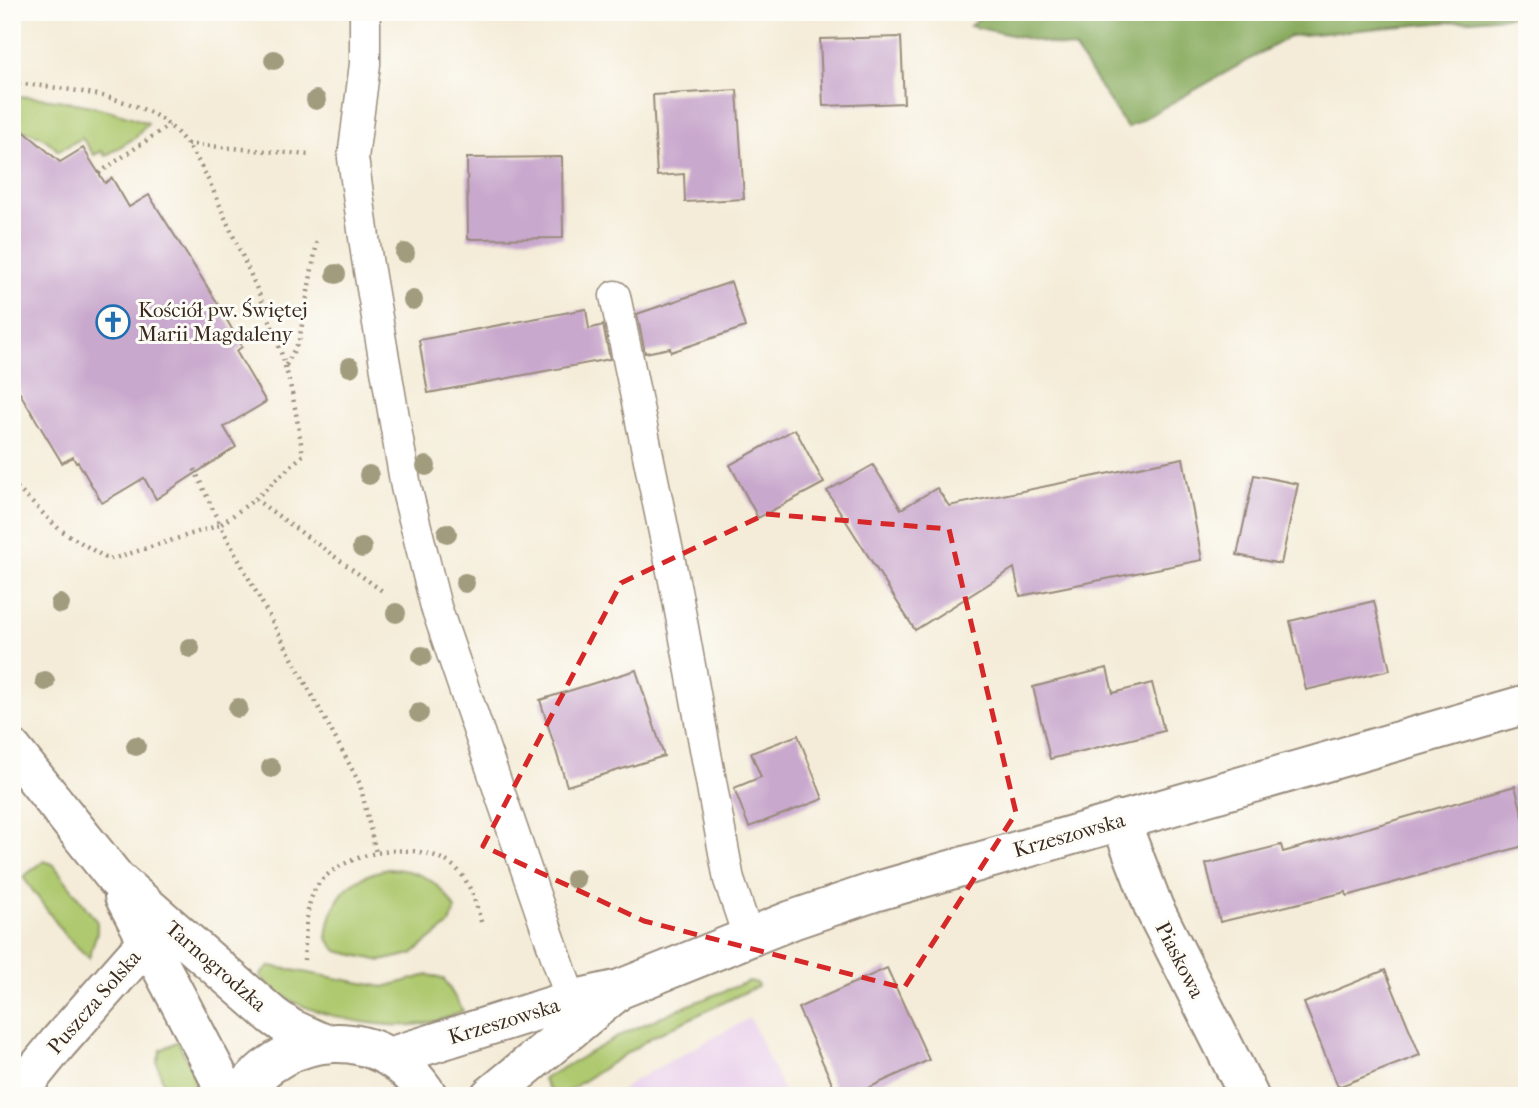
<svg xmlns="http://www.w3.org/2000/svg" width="1539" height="1108" viewBox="0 0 1539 1108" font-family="'IM FELL French Canon',serif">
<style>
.built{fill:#ead1ec}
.green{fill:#afc96f;stroke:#757a46;stroke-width:2}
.forest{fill:#8bad62;stroke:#636c40;stroke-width:2}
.building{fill:#c9a8cd}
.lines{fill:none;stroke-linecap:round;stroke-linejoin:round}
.service-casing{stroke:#988b7b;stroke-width:33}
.minor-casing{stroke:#988b7b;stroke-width:42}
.tertiary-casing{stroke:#988b7b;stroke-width:42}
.path{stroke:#988b7b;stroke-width:4.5;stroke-dasharray:2 5;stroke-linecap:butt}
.service{stroke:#fff;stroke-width:30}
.minor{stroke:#fff;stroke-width:38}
.tertiary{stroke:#fff;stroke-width:38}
.tree{fill:#a29c7f}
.marked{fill:none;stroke:#d62828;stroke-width:5;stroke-dasharray:14 9;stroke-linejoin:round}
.labels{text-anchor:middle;stroke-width:6;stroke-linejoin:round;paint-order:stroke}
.poi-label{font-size:21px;fill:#3b2a1e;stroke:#fdfcf7;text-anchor:start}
.street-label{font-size:21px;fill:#3b2a1e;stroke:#fdfcf7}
</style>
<rect width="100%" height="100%" fill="#fdfcf7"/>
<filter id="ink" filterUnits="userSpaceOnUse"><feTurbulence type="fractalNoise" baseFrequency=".0143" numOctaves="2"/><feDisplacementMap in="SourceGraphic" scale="14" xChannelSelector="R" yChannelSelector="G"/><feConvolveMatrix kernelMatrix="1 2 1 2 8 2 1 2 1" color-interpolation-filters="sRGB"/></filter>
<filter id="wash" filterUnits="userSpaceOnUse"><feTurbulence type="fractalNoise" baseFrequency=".00686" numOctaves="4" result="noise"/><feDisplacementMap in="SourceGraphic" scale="28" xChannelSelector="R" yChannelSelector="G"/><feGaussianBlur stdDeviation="1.57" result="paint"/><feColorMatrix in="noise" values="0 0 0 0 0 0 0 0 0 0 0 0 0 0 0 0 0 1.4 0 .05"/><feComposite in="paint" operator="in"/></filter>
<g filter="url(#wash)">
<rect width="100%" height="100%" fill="#f4ecd8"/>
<path class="built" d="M 750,1018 L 786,1096 L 615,1096 L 633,1081 Z"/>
<path class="green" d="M 12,96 C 60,98 103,106 148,123 L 136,137 L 105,156 L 102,151 L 94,155 L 82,138 L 58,151 C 46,136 31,130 12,131 Z
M 44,861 L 53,864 L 97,922 L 97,932 L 89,958 L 66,936 L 23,877 Z
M 388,869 C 419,869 440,881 455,909 L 450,924 L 412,954 L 381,961 L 337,951 L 327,938 C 331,898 348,877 388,869 Z
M 270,966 L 384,987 L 428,975 L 444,979 L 463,1011 C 446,1019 429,1024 411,1025 C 371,1028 282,1011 260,975 Z
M 749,981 L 757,983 L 758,986 L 654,1036 L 563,1094 L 550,1091 L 543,1079 L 623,1034 L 674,1011 Z
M 178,1041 L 192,1070 L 198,1096 L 167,1096 L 157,1062 L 161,1050 Z
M 329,1088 L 341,1089 L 362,1096 L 303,1096 Z"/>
<path class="forest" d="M 987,12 L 1527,12 L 1527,15 L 1291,36 L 1127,128 L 1075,49 L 970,26 Z"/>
<g id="blocks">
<path class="building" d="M 901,37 L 904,103 L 823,106 L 820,39 Z
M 737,90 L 744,199 L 685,202 L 684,174 L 657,176 L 653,95 Z
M 12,121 L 60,162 L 83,148 L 105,183 L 112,178 L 129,207 L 149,195 L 215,299 L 242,347 L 236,351 L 266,402 L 224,427 L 236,447 L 156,499 L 144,478 L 102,503 L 78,462 L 76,463 L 73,457 L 62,463 L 12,380 Z
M 562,157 L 563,238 L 468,239 L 467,158 Z
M 731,282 L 745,327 L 671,352 L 670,348 L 645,353 L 637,314 Z
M 586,309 L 589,329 L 603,325 L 610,359 L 428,393 L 419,340 Z
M 795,429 L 824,483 L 758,518 L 730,465 Z
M 1183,458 L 1202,560 L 1020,596 L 1014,568 L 915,630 L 827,491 L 873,465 L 901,509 L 937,488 L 949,506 Z
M 1254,475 L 1298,484 L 1281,564 L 1237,555 Z
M 1374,601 L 1390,670 L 1306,690 L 1290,621 Z
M 1107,668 L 1113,693 L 1152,683 L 1164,731 L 1050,759 L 1033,687 Z
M 636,670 L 664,756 L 567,786 L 540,700 Z
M 798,735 L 823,799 L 749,827 L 734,788 L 761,777 L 751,753 Z
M 1515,786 L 1527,832 L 1527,845 L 1347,896 L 1346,892 L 1220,922 L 1206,864 L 1281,845 L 1283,852 Z
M 887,968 L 929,1060 L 851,1096 L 838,1096 L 798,1008 Z
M 1385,970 L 1420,1055 L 1338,1087 L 1304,1003 Z"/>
</g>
</g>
<g filter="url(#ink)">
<use href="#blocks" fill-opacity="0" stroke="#988b7b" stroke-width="2"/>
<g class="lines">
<defs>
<path id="service" d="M 365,12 L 365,64 L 353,158 L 367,259 L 406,487 L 436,607 L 571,1000
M 615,296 L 678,600 L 729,880 L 748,936"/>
<path id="minor" d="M 1120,820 L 1154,908 L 1249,1096
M 15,1096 L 58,1043 L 147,942"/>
<path id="tertiary" d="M 12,749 L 116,879 L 273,1016 L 290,1028 L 323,1043
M 124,896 L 218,1076 L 224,1096
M 389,1057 L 571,1000 L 620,989 L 792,920 L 874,892 L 1527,704
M 239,1096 C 287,1029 382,1022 428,1096
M 490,1096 L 613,995"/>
</defs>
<use href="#service" class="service-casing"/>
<use href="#minor" class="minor-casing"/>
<use href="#tertiary" class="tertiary-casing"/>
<path class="path" d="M 12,83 C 57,87 136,95 170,126 C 198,150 213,190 227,222 C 248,269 271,316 285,366 C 294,395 298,426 303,455 L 255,499 L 220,525 L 193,466
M 187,144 L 310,155
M 99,173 L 169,125
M 286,365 L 299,341 L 317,242
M 12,483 L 59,529 L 109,560 L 220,525 L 360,784 L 376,853
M 255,499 L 385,593
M 304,960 C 306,938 304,906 317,886 C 344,848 432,835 462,875 C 473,890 477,908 482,925"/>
<use href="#service" class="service"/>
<use href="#minor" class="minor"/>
<use href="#tertiary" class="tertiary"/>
</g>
<g class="tree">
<circle cx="274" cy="60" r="10"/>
<circle cx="316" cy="100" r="10"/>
<circle cx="405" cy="253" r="10"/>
<circle cx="336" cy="274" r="10"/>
<circle cx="413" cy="300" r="10"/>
<circle cx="350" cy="367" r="10"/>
<circle cx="426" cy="466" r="10"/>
<circle cx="369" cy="475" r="10"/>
<circle cx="447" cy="533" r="10"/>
<circle cx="362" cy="548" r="10"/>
<circle cx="465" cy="583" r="10"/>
<circle cx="60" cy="604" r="10"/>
<circle cx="396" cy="613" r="10"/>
<circle cx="190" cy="648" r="10"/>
<circle cx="422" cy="656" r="10"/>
<circle cx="45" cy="681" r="10"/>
<circle cx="238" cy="708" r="10"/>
<circle cx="419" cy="713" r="10"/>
<circle cx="136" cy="746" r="10"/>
<circle cx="271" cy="768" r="10"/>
<circle cx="575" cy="879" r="10"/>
</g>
</g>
<path class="marked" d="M 766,514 L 949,529 L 1016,813 L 904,988 L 644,921 L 483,846 L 621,583 Z"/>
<defs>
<symbol id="church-ring" viewBox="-11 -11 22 22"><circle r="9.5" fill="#fdfcf7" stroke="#1f6fb2" stroke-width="1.5"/><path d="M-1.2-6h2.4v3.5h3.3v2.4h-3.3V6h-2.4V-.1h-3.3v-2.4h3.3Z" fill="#1f6fb2"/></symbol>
</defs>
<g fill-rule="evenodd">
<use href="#church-ring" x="94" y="303" width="38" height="38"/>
</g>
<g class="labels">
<g class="poi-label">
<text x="138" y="317">Kościół pw. Świętej<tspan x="138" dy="24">Marii Magdaleny</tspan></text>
</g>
<g class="street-label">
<text transform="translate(1069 835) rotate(-16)" y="7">Krzeszowska</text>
<text transform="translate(1180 960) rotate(63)" y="7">Piaskowa</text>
<text transform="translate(216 966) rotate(41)" y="7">Tarnogrodzka</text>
<text transform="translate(94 1002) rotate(-49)" y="7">Puszcza Solska</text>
<text transform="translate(504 1021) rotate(-17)" y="7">Krzeszowska</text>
</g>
</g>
<rect width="1539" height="1108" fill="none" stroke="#fdfcf7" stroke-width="42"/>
</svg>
